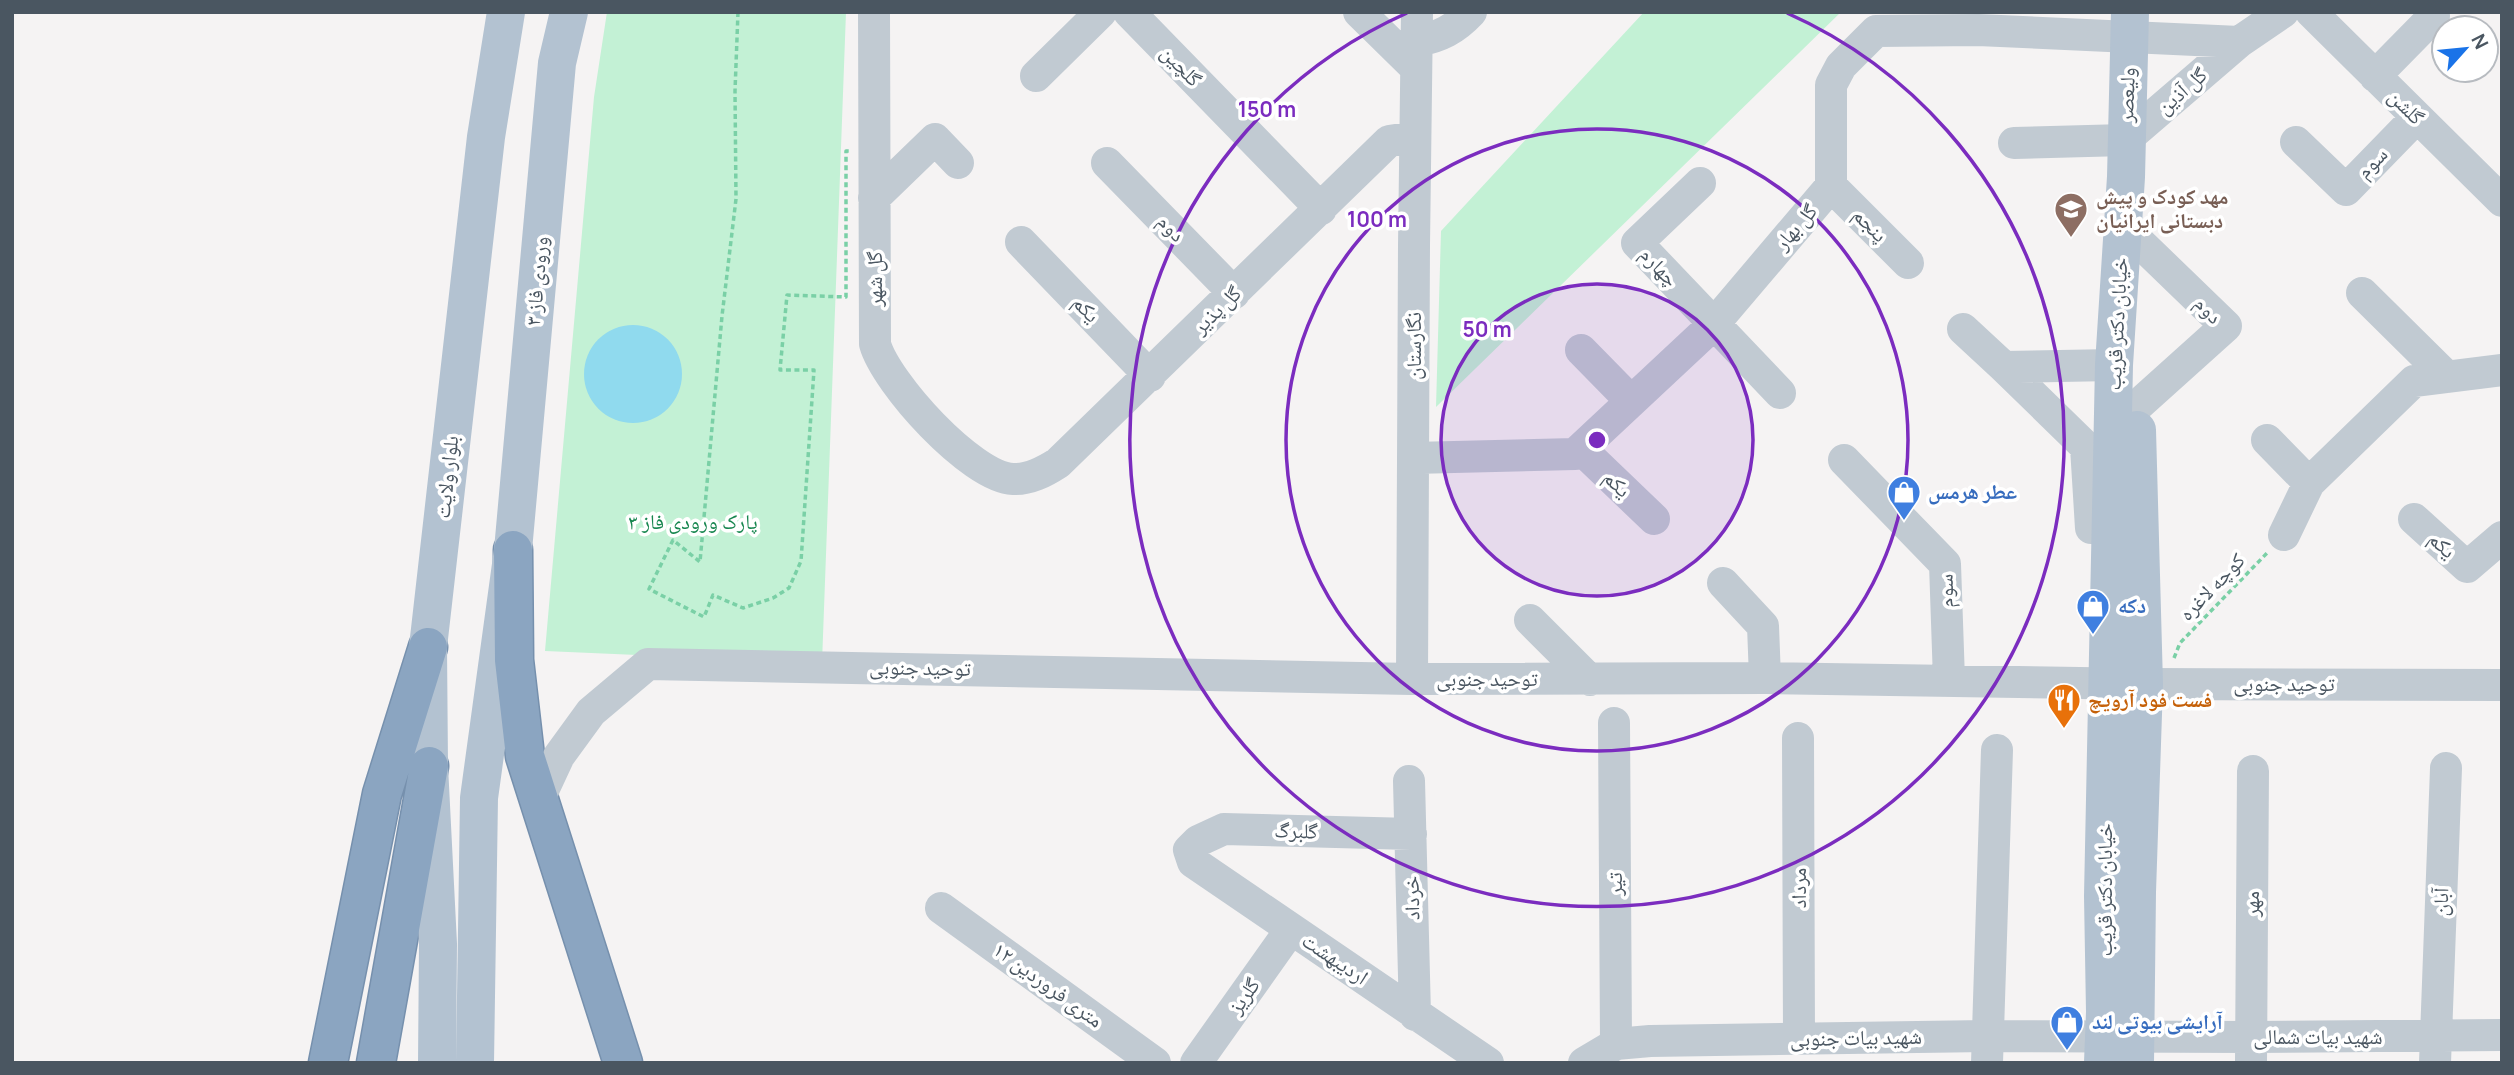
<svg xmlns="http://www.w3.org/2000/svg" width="2514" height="1075" viewBox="0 0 2514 1075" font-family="Manrope,'Noto Naskh Arabic',sans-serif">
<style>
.green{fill:#c3f1d5}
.water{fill:#90daee}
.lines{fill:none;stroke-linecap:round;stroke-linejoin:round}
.highway-casing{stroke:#7690ad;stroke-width:41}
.path{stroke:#7ad0a6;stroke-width:3.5;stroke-dasharray:5 3.5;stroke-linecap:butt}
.minor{stroke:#c1cad2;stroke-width:32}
.major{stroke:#b3c2d1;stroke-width:38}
.highway{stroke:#8ba5c1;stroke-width:38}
.ring{fill:none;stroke:#7b2cbf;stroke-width:3.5}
.labels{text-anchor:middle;stroke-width:7;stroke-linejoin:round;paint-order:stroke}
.street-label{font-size:21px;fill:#4a5661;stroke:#fff}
.education-label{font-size:21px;font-weight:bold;fill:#785e54;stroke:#fff;text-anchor:start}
.shop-label{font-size:21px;font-weight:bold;fill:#366cbe;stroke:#fff;text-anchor:start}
.park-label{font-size:21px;fill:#17864f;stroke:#fff}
.food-label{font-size:21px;font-weight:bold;fill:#c56008;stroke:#fff;text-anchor:start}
.centre{fill:#7b2cbf;stroke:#fff;stroke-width:3.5}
.ring-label{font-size:21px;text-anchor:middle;font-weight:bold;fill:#7b2cbf;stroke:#fff;stroke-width:7;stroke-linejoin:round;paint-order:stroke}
</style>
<rect width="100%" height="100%" fill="#f5f3f3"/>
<path class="green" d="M 607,12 L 846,12 L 822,663 L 545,651 L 594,97 Z
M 1644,12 L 1841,12 L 1436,407 L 1441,231 Z"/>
<path class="water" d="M584 374a49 49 0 1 1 98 0a49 49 0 1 1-98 0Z"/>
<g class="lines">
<defs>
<path id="highway" d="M 513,550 L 514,660 L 525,756 L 623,1063
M 328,1063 L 382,794 L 428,647
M 376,1063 L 429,766"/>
</defs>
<use href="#highway" class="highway-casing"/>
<path class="path" d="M 738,12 L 735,91 L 736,199 L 722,316 L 700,562 L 673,540 L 649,589 L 704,617 L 713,595 L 743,608 L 773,598 L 789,588 L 801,561 L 814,370 L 780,370 L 787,295 L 846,297 L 846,151 L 851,151
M 2174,658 L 2180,643 L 2268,552"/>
<path class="minor" d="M 874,12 L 875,344 C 886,383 971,477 1013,479 C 1029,480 1044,472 1058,463 L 1389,141 L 1415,137
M 1129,12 L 1321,209
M 1359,12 L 1416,68
M 2311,12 L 2502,201
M 1417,41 C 1440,37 1455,29 1471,12
M 1036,76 L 1101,12
M 2375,76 L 2434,16
M 2296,142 L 2346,190 L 2417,117
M 2014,143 L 2125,140 L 2239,42 L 2283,12
M 1107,163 L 1234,293
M 1700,183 L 1637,243 L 1780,393
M 1831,186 L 1908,263
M 874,198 L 935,139 L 958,163
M 2137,240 L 2226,326 L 2137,406
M 1021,242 L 1150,376
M 2362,293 L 2447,377
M 1963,329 L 2004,367 L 2114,365
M 1581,350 L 1631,401
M 2004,367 L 2086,447 L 2091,528
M 2267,440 L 2309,483
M 1581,449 L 1654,519
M 1413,458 L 1575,454 L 1713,325 L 1831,186 L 1831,85 L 1841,66 L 1876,31 L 1978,30 L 2239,42
M 1844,460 L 1945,564 L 1949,680
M 2414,519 L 2467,567 L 2502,537
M 2284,535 L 2309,483 L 2414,381 L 2502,370
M 1723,583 L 1763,626 L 1765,678
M 1530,620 L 1590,680
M 1412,679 L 1414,245 L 1417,12
M 1614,723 L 1616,1044
M 1798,738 L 1799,1039
M 1409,781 L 1415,1015
M 539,799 L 559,756 L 591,712 L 648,664 L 1412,679 L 1765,678 L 2144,684 L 2502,685
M 1411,834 L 1224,829 L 1198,841 L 1189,850 L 1193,862 L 1488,1063
M 941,908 L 1155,1063
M 1196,1063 L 1291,929
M 1584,1063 L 1616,1044 L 1650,1041 L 1987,1036 L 2251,1037 L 2502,1035
M 1987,1063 L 1997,750
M 2251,1063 L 2253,771
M 2435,1063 L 2446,768"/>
<path class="major" d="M 437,1063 L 438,944 L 429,766 L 428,647 L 486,137 L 506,12
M 475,1063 L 479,798 L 513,550 L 557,63 L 569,12
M 2103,1063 L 2105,1012 L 2103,896 L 2114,365 L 2126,177 L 2130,12
M 2135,1063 L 2137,892 L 2144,684 L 2137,430"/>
<use href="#highway" class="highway"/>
</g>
<circle cx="1597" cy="440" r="156" fill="#7b2cbf" fill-opacity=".12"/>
<g class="ring">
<circle cx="1597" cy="440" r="156"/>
<circle cx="1597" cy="440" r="311"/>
<path d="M1787 13A467 467 0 1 1 1407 13"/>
</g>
<defs>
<symbol id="school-pin" viewBox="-11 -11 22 30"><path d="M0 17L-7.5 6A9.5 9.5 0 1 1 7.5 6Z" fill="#8d6e63" stroke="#fff"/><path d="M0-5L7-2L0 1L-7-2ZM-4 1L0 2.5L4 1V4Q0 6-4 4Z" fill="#fff"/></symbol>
<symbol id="shop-pin" viewBox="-11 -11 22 30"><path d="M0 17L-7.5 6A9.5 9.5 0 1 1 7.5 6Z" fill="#3f7fe0" stroke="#fff"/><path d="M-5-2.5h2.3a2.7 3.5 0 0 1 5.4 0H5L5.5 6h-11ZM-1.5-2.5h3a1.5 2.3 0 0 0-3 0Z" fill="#fff"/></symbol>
<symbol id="restaurant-pin" viewBox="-11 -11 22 30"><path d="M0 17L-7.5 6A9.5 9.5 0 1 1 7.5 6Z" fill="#e8710a" stroke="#fff"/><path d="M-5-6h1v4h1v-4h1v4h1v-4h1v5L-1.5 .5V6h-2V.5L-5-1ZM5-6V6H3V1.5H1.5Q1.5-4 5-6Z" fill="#fff"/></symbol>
</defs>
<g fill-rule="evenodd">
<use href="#school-pin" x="2052" y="190" width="38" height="52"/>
<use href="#shop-pin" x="1885" y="473" width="38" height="52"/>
<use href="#shop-pin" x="2074" y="587" width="38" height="52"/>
<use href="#restaurant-pin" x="2045" y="681" width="38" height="52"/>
<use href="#shop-pin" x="2048" y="1003" width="38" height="52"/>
</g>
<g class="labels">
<g class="street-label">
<text transform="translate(1181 66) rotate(46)" y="7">گلچین</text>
<text transform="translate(2182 91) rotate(-41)" y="7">گل آذین</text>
<text transform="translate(2127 95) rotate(-88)" y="7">ولیعصر</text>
<text transform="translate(2406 107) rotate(45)" y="7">گلشن</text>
<text transform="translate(2372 163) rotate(-46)" y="7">سوم</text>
<text transform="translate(1870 225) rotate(45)" y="7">پنجم</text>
<text transform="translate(1796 227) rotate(-49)" y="7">گل بهار</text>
<text transform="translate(1171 228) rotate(46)" y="7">دوم</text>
<text transform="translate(1659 267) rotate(47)" y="7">چهارم</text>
<text transform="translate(875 279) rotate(-90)" y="7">گل شهر</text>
<text transform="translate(537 281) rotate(-85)" y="7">ورودی فاز ۳</text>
<text transform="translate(1086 309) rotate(46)" y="7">یکم</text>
<text transform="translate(1217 310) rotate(-44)" y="7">گل پذیر</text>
<text transform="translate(2208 310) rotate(46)" y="7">دوم</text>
<text transform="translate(2117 324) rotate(-87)" y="7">خیابان دکتر قریب</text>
<text transform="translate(1414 346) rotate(-90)" y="7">نگارستان</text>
<text transform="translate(447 477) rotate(-84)" y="7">بلوار ولایت</text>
<text transform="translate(1617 484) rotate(44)" y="7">یکم</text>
<text transform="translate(2442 545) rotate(42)" y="7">یکم</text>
<text transform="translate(2212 587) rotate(-46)" y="7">کوچه لاغره</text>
<text transform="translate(1946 591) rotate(-92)" y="7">سوم</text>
<text transform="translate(920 668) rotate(1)" y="7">توحید جنوبی</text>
<text x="1487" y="686">توحید جنوبی</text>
<text x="2284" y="691">توحید جنوبی</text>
<text transform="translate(1296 831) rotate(2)" y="7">گلبرگ</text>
<text transform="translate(1615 884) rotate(-90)" y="7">تیر</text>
<text transform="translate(1799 888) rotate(-90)" y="7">مرداد</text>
<text transform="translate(2105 890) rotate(-90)" y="7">خیابان دکتر قریب</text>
<text transform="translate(1412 898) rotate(-91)" y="7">خرداد</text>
<text transform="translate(2441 902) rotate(-88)" y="7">آبان</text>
<text transform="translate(2252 904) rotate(-90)" y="7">مهر</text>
<text transform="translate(1335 959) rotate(34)" y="7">اردیبهشت</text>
<text transform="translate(1048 985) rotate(36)" y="7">۱۲ متری فروردین</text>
<text transform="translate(1244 996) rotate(-54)" y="7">گلریز</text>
<text x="2318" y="1044">شهید بیات شمالی</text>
<text transform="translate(1856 1038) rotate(-1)" y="7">شهید بیات جنوبی</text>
</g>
<g class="education-label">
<text x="2096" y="204">مهد کودک و پیش<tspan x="2096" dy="24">دبستانی ایرانیان</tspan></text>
</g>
<g class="shop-label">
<text x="1928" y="499">عطر هرمس</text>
<text x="2118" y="613">دکه</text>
<text x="2092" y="1029">آرایشی بیوتی لند</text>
</g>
<g class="park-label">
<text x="693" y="529">پارک ورودی فاز ۳</text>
</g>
<g class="food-label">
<text x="2088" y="707">فست فود آرویچ</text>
</g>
</g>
<circle cx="1597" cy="440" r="10" class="centre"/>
<g class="ring-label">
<text x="1267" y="117">150 m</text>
<text x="1377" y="227">100 m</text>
<text x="1487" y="337">50 m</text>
</g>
<rect width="2514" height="1075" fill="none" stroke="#4a5661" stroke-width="28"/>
<g transform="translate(2465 49) rotate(63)"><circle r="33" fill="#ffffff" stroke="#b7bbc0" stroke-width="2"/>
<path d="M0-5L12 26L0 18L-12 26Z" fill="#1a73e8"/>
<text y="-10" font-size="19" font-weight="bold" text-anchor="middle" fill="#4a5661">N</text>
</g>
</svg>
